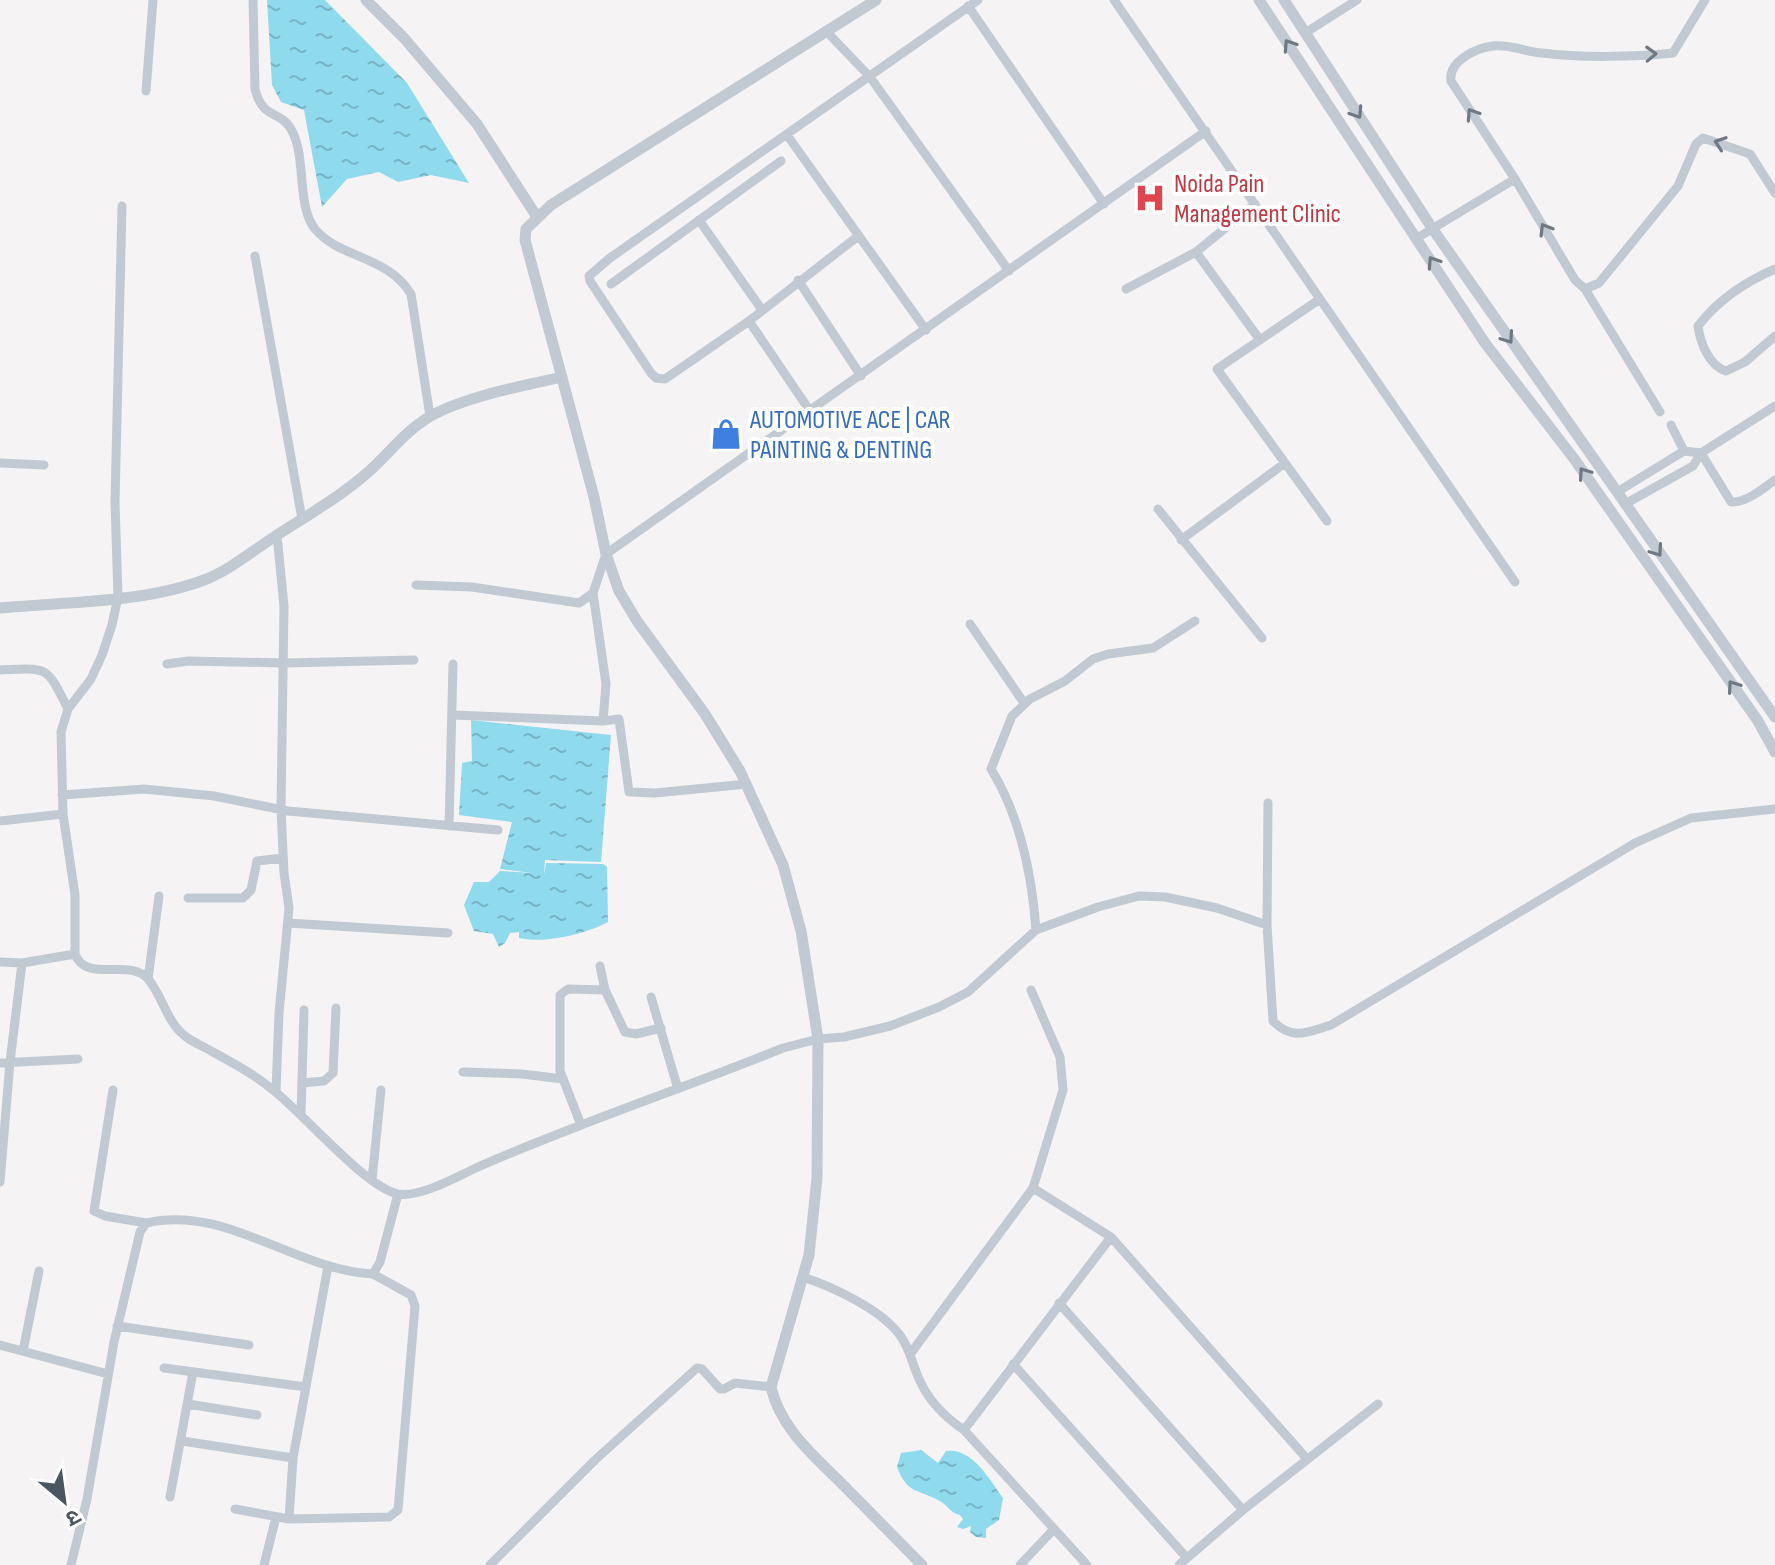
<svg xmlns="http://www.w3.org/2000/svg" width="1775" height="1565" viewBox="0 0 1775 1565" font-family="'Sofia Sans Condensed','Noto Sans Devanagari',sans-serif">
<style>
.water{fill:url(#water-ripples)}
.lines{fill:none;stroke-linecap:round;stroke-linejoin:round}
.minor{stroke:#c1cad2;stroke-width:9}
.tertiary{stroke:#c1cad2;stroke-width:11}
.oneway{stroke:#6e7983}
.labels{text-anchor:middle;stroke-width:8;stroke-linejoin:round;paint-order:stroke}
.health-label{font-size:26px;fill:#be3a42;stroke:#fff;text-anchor:start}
.shop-label{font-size:26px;fill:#366cbe;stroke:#fff;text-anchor:start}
</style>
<defs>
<pattern id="water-ripples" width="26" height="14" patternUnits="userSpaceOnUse" patternTransform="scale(2)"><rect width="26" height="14" fill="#90daee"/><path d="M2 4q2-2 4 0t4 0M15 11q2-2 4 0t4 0" fill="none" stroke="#78b4c4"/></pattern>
</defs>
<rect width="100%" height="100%" fill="#f5f3f3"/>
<path class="water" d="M 267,0 L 325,0 L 407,83 L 469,183 L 431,175 L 398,182 L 379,172 L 347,179 L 322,207 L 304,110 L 281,102 L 272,85 Z
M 471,720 L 611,735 L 601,862 L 545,860 L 544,875 L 546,863 L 603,864 L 607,867 L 608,922 C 586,934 544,944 519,938 L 519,932 L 510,933 L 505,943 L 499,947 L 493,934 L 474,931 L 464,905 L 474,882 L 489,882 L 500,871 L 533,873 L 500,869 L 512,822 L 459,815 L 462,763 L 472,761 Z
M 921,1450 L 938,1463 L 946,1451 C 972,1447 990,1480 1003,1498 L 999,1520 L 986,1529 L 986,1538 L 976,1537 L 970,1532 L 971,1526 L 963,1529 L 957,1527 L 963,1519 L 960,1515 C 950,1513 947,1504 938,1500 C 916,1489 907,1493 897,1467 L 901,1453 Z"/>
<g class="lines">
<path class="minor" d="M 253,0 L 255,89 C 263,122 283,109 293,133 C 306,160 297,207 315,229 C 340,259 387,255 411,294 L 430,416
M 1114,0 L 1515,582
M 1705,0 L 1673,53 C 1634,57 1581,58 1542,53 C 1525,52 1511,44 1493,46 C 1475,48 1448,62 1451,81 L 1515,179 L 1575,280 L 1585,289 L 1599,283 L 1678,186 L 1696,144 L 1703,138 L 1750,154 L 1775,193
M 968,6 L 1104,204
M 827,32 L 870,77 L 1009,271
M 1305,33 L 1357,0
M 146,91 L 153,0
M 787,135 L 926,330
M 1255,204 L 1196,252 L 1260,340
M 122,206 L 115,502 L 118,597 L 112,625 L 102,655 L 91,679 L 68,709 L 61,732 L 63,814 L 75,895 L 75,954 C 86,984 131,957 149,980 C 163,998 167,1022 185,1036 C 192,1042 203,1046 211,1051 C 233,1063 254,1074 273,1090 C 303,1113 365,1187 398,1194 C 420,1198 458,1176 478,1167 C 578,1123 682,1089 783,1048 L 818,1039 L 844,1037 L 890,1026 L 939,1007 L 968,992 L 1036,930 L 1098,907 L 1139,896 L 1165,897 L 1217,908 L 1267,925
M 699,220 L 762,310
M 857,237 L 749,321 L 665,379 L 656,378 L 651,373 L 590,281 L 589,276 L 610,258 L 978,0
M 1417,238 L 1515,179
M 255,256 L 302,519
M 1775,269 C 1745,282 1718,300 1698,326 C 1700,342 1709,366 1726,371 L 1745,362 L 1775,336
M 798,280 L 861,376
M 611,284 L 781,161
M 1126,289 L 1196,252
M 1585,289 L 1660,412
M 1320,299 L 1217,369 L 1327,521
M 749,321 L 810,411
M 1671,425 L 1684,451
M 1701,453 L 1731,502 C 1746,503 1762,489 1775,480
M 0,463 L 44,465
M 1617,492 L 1684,451 L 1701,453
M 1625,504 L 1693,466 L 1701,453 L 1775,406
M 1158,509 L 1262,638
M 1181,540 L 1285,463
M 416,585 L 472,587 L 579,603 L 593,593 L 606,554 L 1206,131
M 970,624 L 1024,703
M 167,664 L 188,661 L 285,663 L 414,660
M 0,670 C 49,668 46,665 68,709
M 453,715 L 603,721 L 606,684 L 593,593
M 603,721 L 619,719 L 629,792 L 655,793 L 747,784
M 62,795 L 144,789 L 214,796 L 288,811 L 498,830
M 1268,803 L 1267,925 L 1273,1021 C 1292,1041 1308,1032 1331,1025 L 1635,843 L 1691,818 L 1775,809
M 0,821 L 63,814
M 449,826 L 453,664
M 188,898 L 243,898 L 251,890 L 257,861 L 283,858
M 288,923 L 448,933
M 1036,930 C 1032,875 1020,816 991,769 L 1012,716 L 1030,699 L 1065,681 L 1093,659 L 1108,654 L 1153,648 L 1195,621
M 0,962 L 22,963 L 75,954
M 600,966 L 605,990 L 625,1032 L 636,1034 L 661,1028
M 148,979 L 159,896
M 1031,990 L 1060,1057 L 1063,1090 L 1033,1188 L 1111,1237 L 1307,1459
M 651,997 L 678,1089
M 0,1063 L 78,1059
M 463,1072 L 522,1074 L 563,1079
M 302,1083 L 324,1081 L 333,1073 L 336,1008
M 113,1090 L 94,1211 L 105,1216 L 146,1223
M 276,1091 L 279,1013 L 289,908 L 284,873 L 281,809 L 284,606 L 277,535
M 301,1115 L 304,1010
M 581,1125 L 560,1071 L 560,995 L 568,989 L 605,990
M 372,1180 L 381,1090
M 0,1182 L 10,1062 L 22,963
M 803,1277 C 833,1287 880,1309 899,1334 C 909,1346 911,1360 917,1374 C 926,1398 943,1416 964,1430 L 1087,1565
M 1059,1303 L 1243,1510
M 117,1326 L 249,1345
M 0,1345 L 108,1374
M 23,1351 L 39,1271
M 911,1353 L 1033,1188
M 1013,1364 L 1187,1558
M 164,1368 L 306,1387
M 188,1404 L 257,1415
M 964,1430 L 1111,1237
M 182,1441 L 293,1458
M 170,1497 L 193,1372
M 235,1509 L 289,1519 L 389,1517 L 398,1510 L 415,1306 L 411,1295 L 373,1274
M 289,1519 L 293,1458 L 328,1266
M 71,1565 L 87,1499 L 114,1342 L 140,1232 L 146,1223 C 225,1204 295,1270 373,1274 L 380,1262 L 398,1194
M 264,1565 L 276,1517
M 490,1565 L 595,1460 L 697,1368 L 702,1369 L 720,1389 L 724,1389 L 735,1383 L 771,1387
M 1020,1565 L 1054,1529
M 1179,1565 L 1243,1510 L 1378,1404"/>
<path class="tertiary" d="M 366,0 L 404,38 L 477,124 L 537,217
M 876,0 L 551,205 L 526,229 L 525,240 L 594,497 L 606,554 L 619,591 L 637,621 L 705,714 L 740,771 L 783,865 L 801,931 L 818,1039 L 817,1178 L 809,1255 L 771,1387 C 781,1431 818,1459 848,1490 C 873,1515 897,1540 922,1565
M 1259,0 L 1485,343 L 1575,460 L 1758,721 L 1775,752
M 1284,0 L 1432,228 L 1775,717
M 0,608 C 65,602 143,603 204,580 C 228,571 250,553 271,539 C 303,518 337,499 366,474 C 387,456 404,432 429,417 C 463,397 522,386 562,377"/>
</g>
<defs><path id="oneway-chevron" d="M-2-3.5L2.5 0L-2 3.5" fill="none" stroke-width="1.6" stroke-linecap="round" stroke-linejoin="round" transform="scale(2)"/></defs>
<g class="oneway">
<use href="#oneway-chevron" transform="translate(1289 45) rotate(-123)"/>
<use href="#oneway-chevron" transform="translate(1651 54) rotate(-2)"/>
<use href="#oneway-chevron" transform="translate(1357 113) rotate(57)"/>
<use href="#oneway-chevron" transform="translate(1472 114) rotate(-123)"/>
<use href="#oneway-chevron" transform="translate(1720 143) rotate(-161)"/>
<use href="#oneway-chevron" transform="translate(1545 229) rotate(-121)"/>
<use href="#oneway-chevron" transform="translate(1433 262) rotate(-123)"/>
<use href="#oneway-chevron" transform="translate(1508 338) rotate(55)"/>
<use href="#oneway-chevron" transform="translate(1584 473) rotate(-125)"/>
<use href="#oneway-chevron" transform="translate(1657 551) rotate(55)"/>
<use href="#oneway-chevron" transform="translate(1733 686) rotate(-125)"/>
</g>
<defs>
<symbol id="hospital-bare" viewBox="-9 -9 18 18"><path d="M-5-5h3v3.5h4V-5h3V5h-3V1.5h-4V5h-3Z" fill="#e0444e" stroke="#fff" stroke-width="2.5" paint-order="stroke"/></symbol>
<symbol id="shop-bare" viewBox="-9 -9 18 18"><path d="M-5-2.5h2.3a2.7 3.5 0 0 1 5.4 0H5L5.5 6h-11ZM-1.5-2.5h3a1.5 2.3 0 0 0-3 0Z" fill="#3f7fe0" stroke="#fff" stroke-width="2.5" paint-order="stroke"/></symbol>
</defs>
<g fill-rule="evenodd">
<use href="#hospital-bare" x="1128" y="176" width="44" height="44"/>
<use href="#shop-bare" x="704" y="412" width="44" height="44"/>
</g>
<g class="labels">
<g class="health-label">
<text x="1174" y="192">Noida Pain<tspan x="1174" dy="30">Management Clinic</tspan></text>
</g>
<g class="shop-label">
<text x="750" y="428">AUTOMOTIVE ACE | CAR<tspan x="750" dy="30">PAINTING &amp; DENTING</tspan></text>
</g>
</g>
<g transform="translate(64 1501) rotate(151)" stroke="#ffffff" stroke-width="6" paint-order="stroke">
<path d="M0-6L14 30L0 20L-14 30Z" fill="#4a5661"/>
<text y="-12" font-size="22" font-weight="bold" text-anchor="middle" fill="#4a5661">उ</text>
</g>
</svg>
